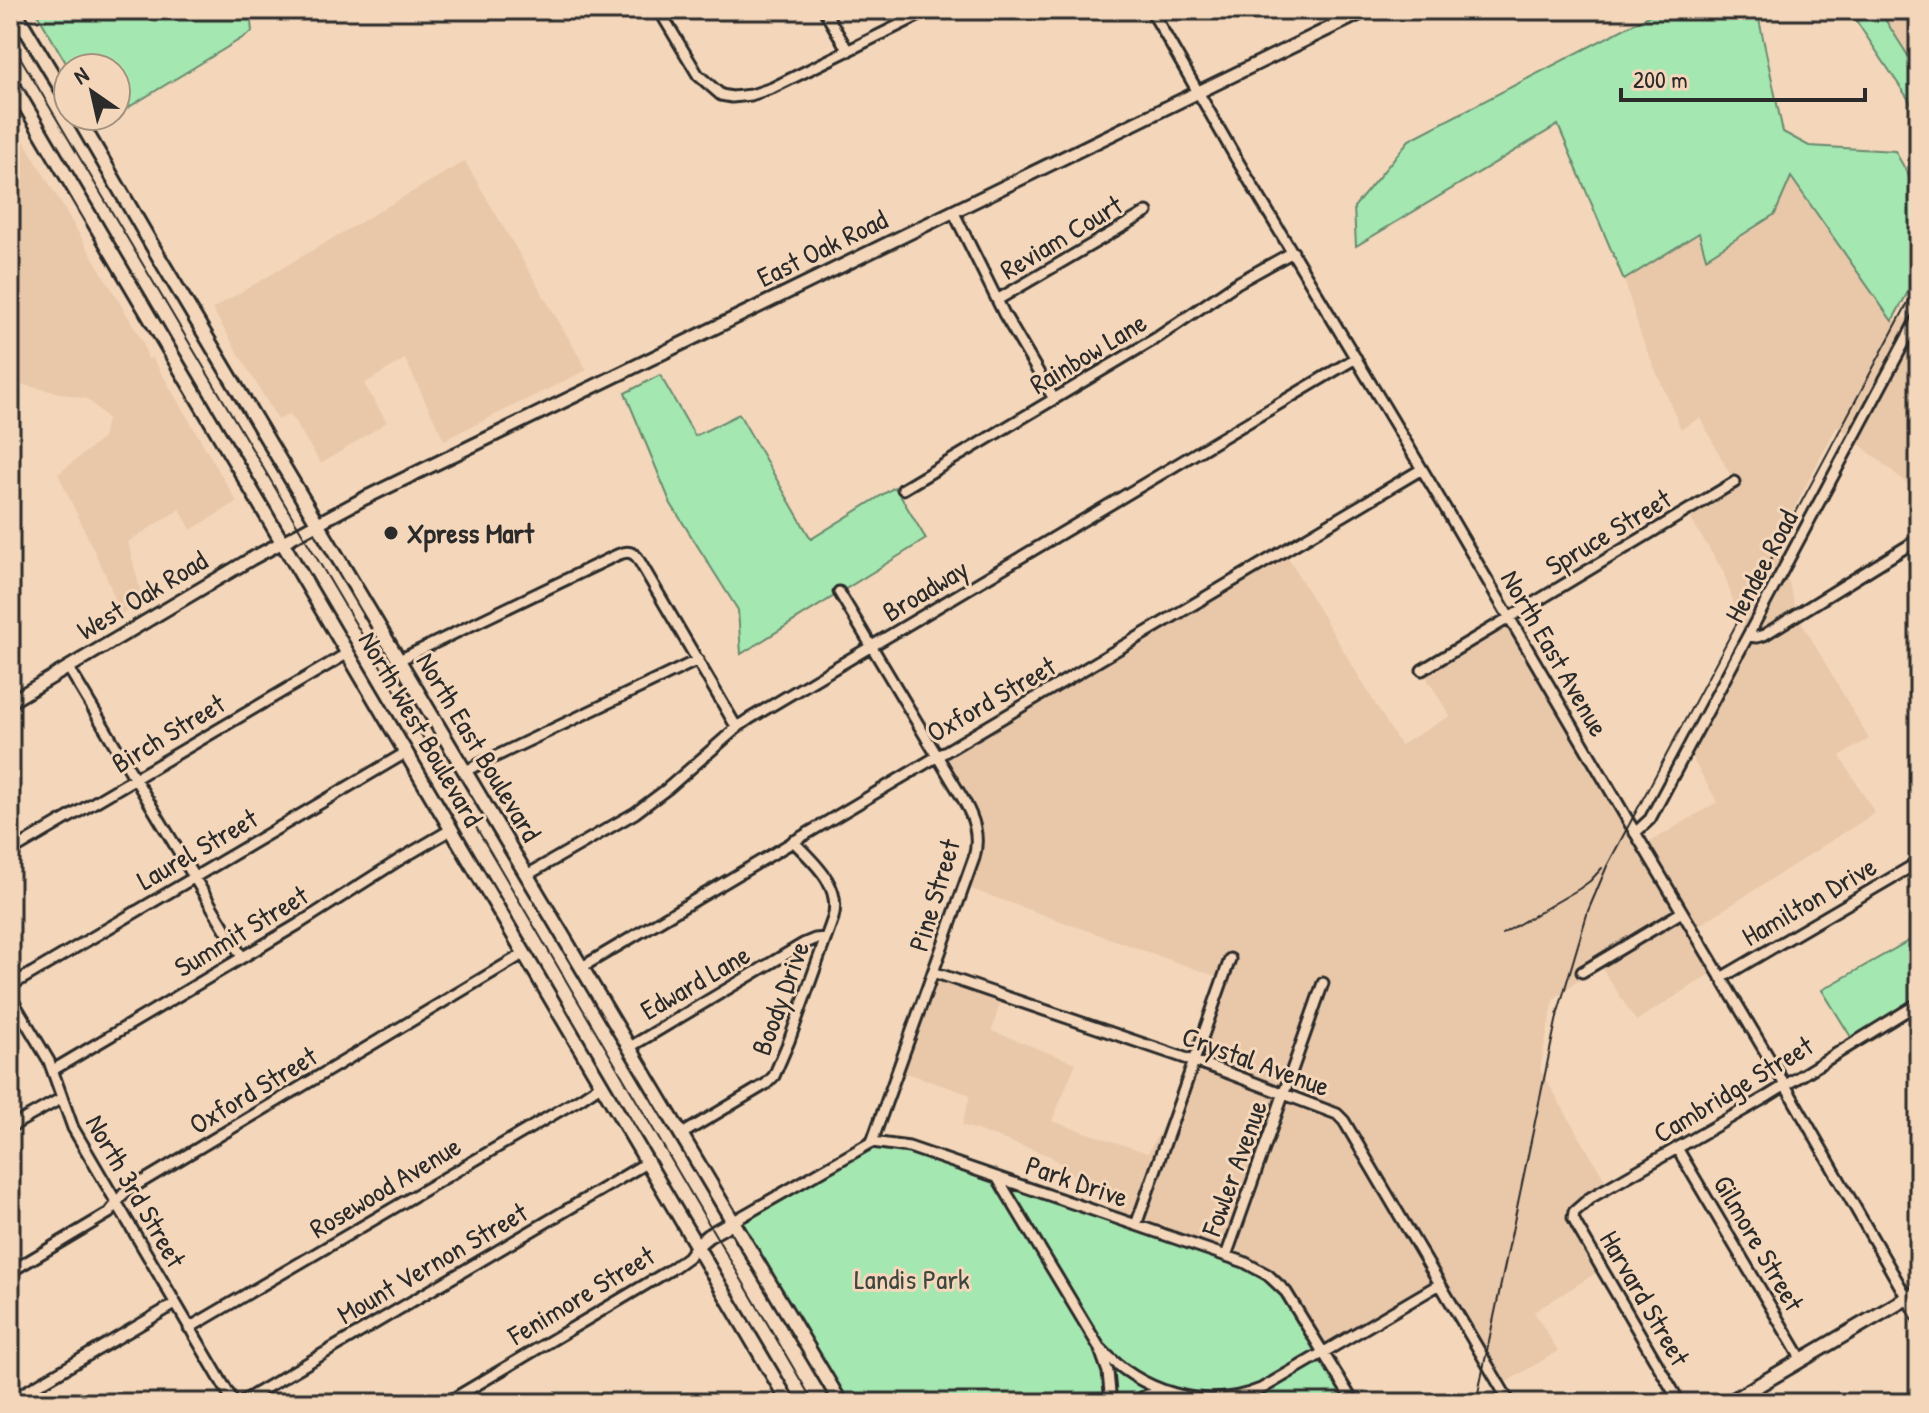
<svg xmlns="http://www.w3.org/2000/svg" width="1929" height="1413" viewBox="0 0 1929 1413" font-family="'Patrick Hand',sans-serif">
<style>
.built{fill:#e9c8aa}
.green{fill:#a5e7b1;stroke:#68896e;stroke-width:2}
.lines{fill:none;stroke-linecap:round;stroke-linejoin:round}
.minor-casing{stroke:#2b2b2b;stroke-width:15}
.tertiary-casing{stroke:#2b2b2b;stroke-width:17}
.secondary-casing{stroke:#2b2b2b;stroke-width:18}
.minor{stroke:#f4d7ba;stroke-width:9}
.tertiary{stroke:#f4d7ba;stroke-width:11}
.secondary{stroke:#f4d7ba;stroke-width:12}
.rail{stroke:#2b2b2b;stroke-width:2}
.poi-dot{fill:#2b2b2b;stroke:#f4d7ba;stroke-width:3}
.labels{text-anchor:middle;stroke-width:6;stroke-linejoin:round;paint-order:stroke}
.street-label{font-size:28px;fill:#2b2b2b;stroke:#f4d7ba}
.poi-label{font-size:28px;font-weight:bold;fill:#2b2b2b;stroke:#f4d7ba;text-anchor:start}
.park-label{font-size:28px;fill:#3d473f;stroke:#f4d7ba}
</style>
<rect width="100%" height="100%" fill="#f4d7ba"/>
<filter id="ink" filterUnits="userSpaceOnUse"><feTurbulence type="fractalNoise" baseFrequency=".0125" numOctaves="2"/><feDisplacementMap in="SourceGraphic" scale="16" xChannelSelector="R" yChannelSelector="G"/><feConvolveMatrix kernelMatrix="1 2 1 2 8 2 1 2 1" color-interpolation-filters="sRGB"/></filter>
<g filter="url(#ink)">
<path class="built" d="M 1879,10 L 1919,10 L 1919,73 Z
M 10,117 L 143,342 L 148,359 L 152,357 L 237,502 L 191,530 L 180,509 L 128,542 L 143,601 L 121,614 L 105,574 L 58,474 L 103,438 L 107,418 L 87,399 L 10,382 Z
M 465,161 L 587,370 L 444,440 L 405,359 L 364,384 L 387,422 L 321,464 L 290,414 L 278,420 L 212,309 Z
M 1791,176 L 1892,320 L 1916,316 L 1919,321 L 1919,479 L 1909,485 L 1837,426 L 1778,540 L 1797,614 L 1869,739 L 1840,756 L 1875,813 L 1695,928 L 1719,969 L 1636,1021 L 1601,967 L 1572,985 L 1554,999 L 1540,1069 L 1609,1187 L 1572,1211 L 1604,1268 L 1534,1312 L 1558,1351 L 1500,1386 L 1440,1284 L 1319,1355 L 1136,1225 L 1050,1156 L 962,1125 L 970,1095 L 898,1070 L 933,973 L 1002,996 L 992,1031 L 1076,1063 L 1052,1121 L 1148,1153 L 1180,1092 L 1218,977 L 962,886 L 977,833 L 936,757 L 1284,551 L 1400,745 L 1450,716 L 1423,672 L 1510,619 L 1645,845 L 1717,802 L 1687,749 L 1745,638 L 1723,571 L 1686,512 L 1734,482 L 1700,418 L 1681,429 L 1642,339 L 1624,280 L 1699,232 L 1706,257 L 1775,214 Z"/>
<path class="green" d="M 35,10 L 250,10 L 252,32 L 116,115 L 116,68 L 69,68 Z
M 1660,10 L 1757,10 L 1783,132 L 1809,146 L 1895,151 L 1919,194 L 1919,272 L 1892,321 L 1791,177 L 1775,214 L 1706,258 L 1699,233 L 1624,280 L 1558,125 L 1356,246 L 1354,207 L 1409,140 Z
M 1849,10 L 1879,10 L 1919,73 L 1919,115 Z
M 660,375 L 695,436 L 739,414 L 811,539 L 895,487 L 926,539 L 741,654 L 738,610 L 671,504 L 625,393 Z
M 1919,935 L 1919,1003 L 1854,1042 L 1822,990 Z
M 875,1134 L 1069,1202 L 1271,1276 L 1354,1403 L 841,1403 L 734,1221 L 838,1161 Z"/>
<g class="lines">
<defs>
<path id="minor" d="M 659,10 L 698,75 L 721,95 L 732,97 L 751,95 L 772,88 L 930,10
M 824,10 L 848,51
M 1151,10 L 1237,160 L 1444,506 L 1630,824 L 1785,1085 L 1919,1319
M 953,211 L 1004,314 L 1054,399
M 997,300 L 1147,212
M 903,489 L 1158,337 L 1237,283 L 1293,252
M 839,592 L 963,799 C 974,818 980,836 974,858 L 872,1142
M 1748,636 L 1757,637 L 1764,635 L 1919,539
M 399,660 L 617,555 C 625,552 630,550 637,557 L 737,728
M 68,667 L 242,957
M 1422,670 L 1735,482
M 465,771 L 698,660
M 1635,833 L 1650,819 L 1919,315
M 10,852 L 348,653
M 527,875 L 635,813 L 667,789 L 739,726 L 749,719 L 1356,358
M 582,967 L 1422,469
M 933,972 L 1223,1071 L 1337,1114 L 1344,1121 L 1510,1403
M 1582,972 L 1682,912
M 1721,978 L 1919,862
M 10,986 L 407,752
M 10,996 L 49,1061 L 73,1128 L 234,1403
M 630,1047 L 803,944 L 815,939 L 826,938
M 53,1070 L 297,925 L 399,860 L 452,829
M 10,1127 L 62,1098
M 682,1134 L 766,1084 L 774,1076 L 789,1041 L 833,918 C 842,885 814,863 793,841
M 1677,1148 L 1802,1360
M 997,1177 L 1099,1347 L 1108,1372 L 1111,1403
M 734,1221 L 872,1142 L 909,1147 L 1244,1262 L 1268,1275 L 1286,1292 L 1354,1403
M 1136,1225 L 1230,959
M 1226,1256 L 1323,983
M 10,1272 L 109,1213 L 125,1192 L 525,953
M 189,1328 L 581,1098 L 602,1084
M 1099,1347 C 1140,1391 1203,1413 1261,1389 L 1440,1284
M 10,1401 L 175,1304
M 240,1403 L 648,1162
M 446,1403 L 670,1270 L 688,1257 L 696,1246
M 1129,1403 L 1147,1395 L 1162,1393
M 1680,1403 L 1577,1226 L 1573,1218 L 1574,1212 L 1590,1198 L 1768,1096 L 1919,1003"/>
<path id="tertiary" d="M 10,702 L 251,559 L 365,498 L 1367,10"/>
<path id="secondary" d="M 14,10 L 68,100
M 10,80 L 789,1403
M 77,116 L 160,259 L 841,1403
M 696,1246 L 708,1236 L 734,1221
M 1728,1403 L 1919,1291"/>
</defs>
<use href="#minor" class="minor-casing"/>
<use href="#tertiary" class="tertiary-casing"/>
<use href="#secondary" class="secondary-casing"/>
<use href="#minor" class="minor"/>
<use href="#tertiary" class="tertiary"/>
<use href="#secondary" class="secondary"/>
<path class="rail" d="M 10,40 L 470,817 L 814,1403
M 1502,934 L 1579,889 L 1590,881 L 1602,868
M 1476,1403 L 1558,1012 L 1588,911 L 1607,866 L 1919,282"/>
</g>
</g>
<circle class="poi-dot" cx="391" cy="533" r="8"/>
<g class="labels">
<g class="street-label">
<text transform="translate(1061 237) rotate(-31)" y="10">Reviam Court</text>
<text transform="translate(822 248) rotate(-26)" y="10">East Oak Road</text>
<text transform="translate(1088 353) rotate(-31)" y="10">Rainbow Lane</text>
<text transform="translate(1608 532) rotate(-31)" y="10">Spruce Street</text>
<text transform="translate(1761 566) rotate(-62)" y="10">Hendee Road</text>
<text transform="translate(925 590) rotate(-31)" y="10">Broadway</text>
<text transform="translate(142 595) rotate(-31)" y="10">West Oak Road</text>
<text transform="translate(1555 653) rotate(60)" y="10">North East Avenue</text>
<text transform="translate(991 699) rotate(-30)" y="10">Oxford Street</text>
<text transform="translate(421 729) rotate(60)" y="10">North West Boulevard</text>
<text transform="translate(168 733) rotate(-31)" y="10">Birch Street</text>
<text transform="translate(479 747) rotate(59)" y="10">North East Boulevard</text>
<text transform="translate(197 849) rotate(-30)" y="10">Laurel Street</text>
<text transform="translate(934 895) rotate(-73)" y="10">Pine Street</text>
<text transform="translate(1809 901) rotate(-30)" y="10">Hamilton Drive</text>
<text transform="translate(241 931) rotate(-31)" y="10">Summit Street</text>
<text transform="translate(695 982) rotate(-30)" y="10">Edward Lane</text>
<text transform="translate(780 998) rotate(-70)" y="10">Boody Drive</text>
<text transform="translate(1256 1061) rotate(20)" y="10">Crystal Avenue</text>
<text transform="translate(1733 1089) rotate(-31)" y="10">Cambridge Street</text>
<text transform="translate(253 1090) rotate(-31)" y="10">Oxford Street</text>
<text transform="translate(1234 1168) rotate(-70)" y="10">Fowler Avenue</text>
<text transform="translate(1077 1181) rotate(19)" y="10">Park Drive</text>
<text transform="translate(385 1187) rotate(-31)" y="10">Rosewood Avenue</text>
<text transform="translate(136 1191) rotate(60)" y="10">North 3rd Street</text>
<text transform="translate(1759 1243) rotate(60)" y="10">Gilmore Street</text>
<text transform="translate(432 1263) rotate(-30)" y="10">Mount Vernon Street</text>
<text transform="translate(581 1295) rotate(-31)" y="10">Fenimore Street</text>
<text transform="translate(1645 1298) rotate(60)" y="10">Harvard Street</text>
</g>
<g class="poi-label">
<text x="407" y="543">Xpress Mart</text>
</g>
<g class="park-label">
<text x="912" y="1289">Landis Park</text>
</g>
</g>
<rect width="1929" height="1413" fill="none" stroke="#f4d7ba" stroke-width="40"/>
<rect x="20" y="20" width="1889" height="1373" fill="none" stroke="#2b2b2b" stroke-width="3" filter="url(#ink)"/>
<g transform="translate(92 92) rotate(326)"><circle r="38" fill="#f4d7ba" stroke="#a49281" stroke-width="2"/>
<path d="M0-6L14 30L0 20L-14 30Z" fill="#2b2b2b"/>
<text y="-12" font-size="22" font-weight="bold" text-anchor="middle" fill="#2b2b2b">N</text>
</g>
<path d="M1621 88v12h244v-12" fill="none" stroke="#2b2b2b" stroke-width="4"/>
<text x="1633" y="88" font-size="24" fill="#2b2b2b" stroke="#f4d7ba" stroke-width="6" paint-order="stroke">200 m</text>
</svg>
